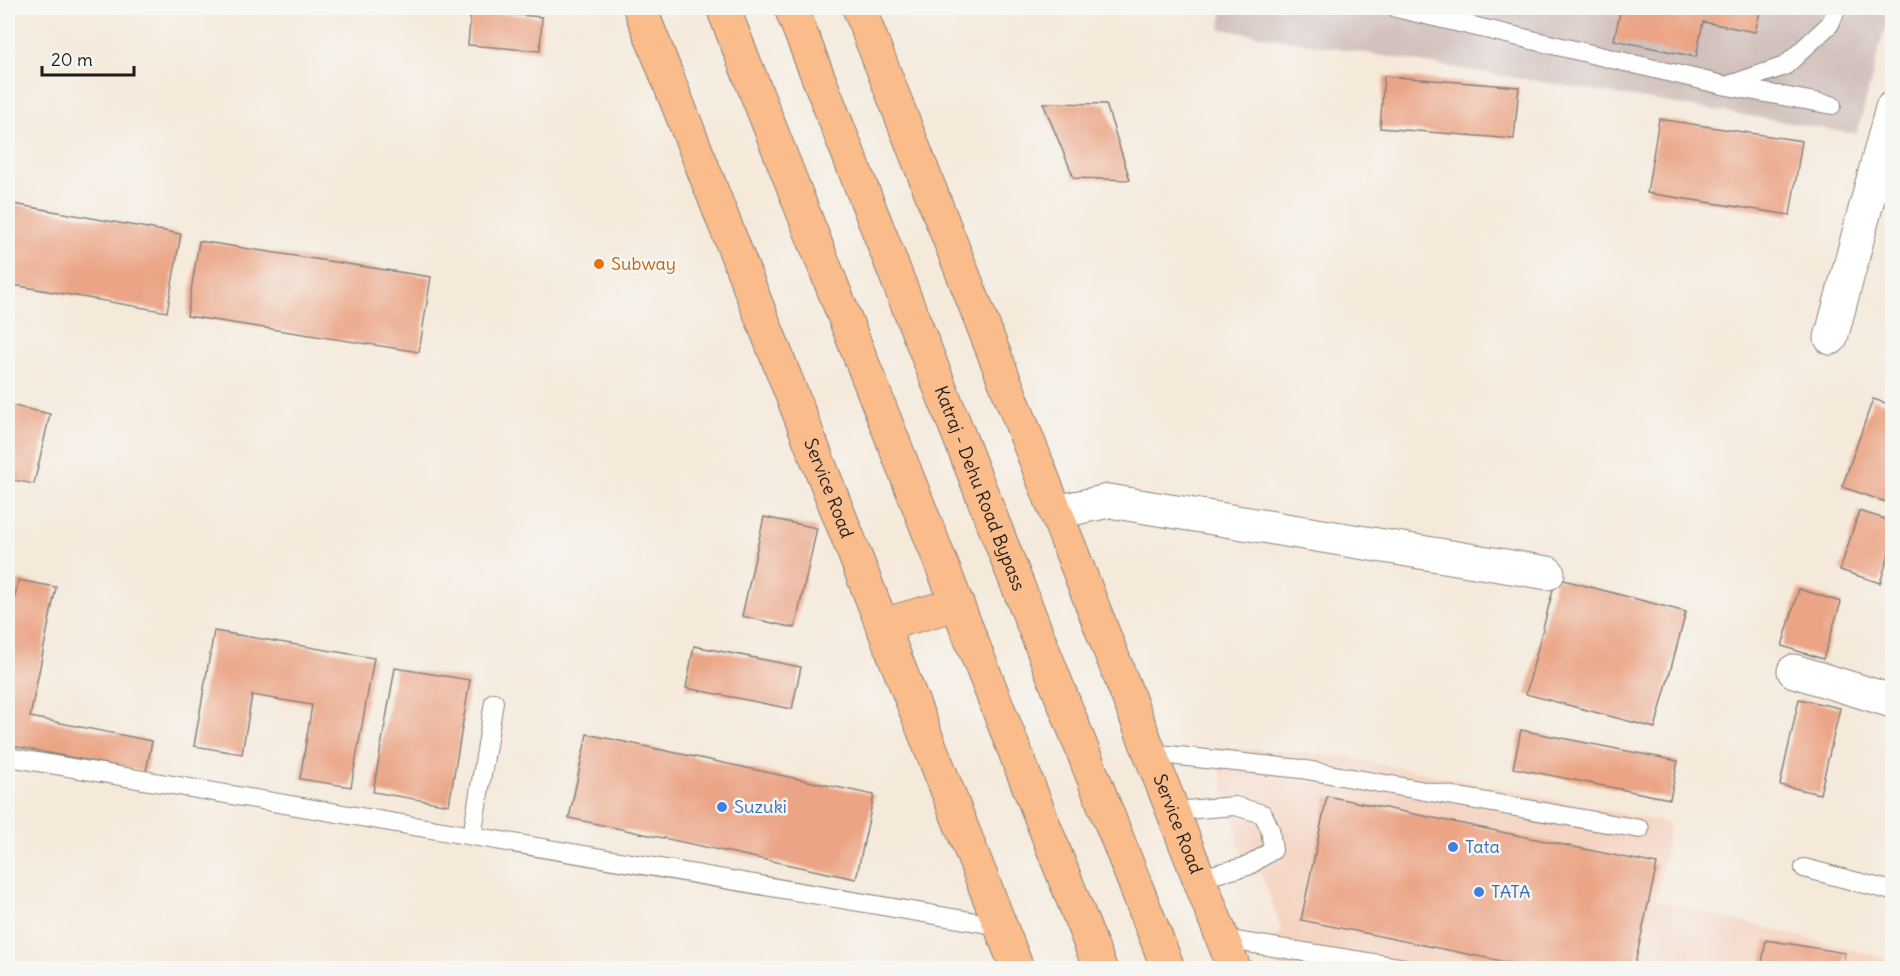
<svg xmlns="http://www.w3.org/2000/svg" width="1900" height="976" viewBox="0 0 1900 976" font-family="Delius,sans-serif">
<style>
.built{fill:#f5d3c1}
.industrial{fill:#d1c0bc}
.building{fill:#eba485}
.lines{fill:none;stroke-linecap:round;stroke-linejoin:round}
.service-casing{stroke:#88827b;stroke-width:20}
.minor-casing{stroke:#88827b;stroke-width:35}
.primary-casing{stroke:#88827b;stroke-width:35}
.trunk-casing{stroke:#88827b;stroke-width:35}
.service{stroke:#fff;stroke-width:18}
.minor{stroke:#fff;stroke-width:33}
.primary{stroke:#fabc8b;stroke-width:33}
.trunk{stroke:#fabc8b;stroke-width:33}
.food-dot{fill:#e8710a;stroke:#f6f6f2;stroke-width:2}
.shop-dot{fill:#3f7fe0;stroke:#f6f6f2;stroke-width:2}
.labels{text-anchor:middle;stroke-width:5;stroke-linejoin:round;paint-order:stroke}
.food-label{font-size:18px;fill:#c56008;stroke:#f6f6f2;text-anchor:start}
.street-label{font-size:18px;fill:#1c1c1c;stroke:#f6f6f2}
.shop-label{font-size:18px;fill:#366cbe;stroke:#f6f6f2;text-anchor:start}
</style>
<rect width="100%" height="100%" fill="#f6f6f2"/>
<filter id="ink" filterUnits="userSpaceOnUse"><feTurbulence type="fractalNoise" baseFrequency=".0167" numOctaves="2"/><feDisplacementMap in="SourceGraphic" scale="12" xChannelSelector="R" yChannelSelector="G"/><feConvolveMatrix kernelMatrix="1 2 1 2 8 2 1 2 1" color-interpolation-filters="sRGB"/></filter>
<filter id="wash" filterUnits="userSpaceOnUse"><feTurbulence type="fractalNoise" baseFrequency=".008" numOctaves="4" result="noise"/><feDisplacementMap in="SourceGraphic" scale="24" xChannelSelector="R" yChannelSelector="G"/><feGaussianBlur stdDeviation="1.35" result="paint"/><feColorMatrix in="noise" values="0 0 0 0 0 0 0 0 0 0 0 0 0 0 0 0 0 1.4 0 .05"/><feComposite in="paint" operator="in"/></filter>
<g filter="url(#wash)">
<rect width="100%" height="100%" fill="#f5e9da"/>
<path class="built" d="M 1213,746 L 1346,757 L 1670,824 L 1656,900 L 1892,960 L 1892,968 L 1279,968 L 1270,938 L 1283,934 L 1261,872 L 1248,875 Z"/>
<path class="industrial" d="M 1223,8 L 1890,8 L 1857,134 L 1220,29 Z"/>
<g id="blocks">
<path class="building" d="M 1621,8 L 1761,8 L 1755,32 L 1703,22 L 1696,57 L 1614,40 Z
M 471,11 L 542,17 L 540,51 L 468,45 Z
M 1384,76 L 1519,87 L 1514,139 L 1380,128 Z
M 1043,103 L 1106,104 L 1130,180 L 1074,178 Z
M 1659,119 L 1802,141 L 1790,215 L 1647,193 Z
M 8,203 L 181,234 L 167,312 L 8,284 Z
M 199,241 L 431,277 L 419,352 L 187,316 Z
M 1873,399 L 1892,405 L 1892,492 L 1889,503 L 1842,487 Z
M 10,405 L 50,414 L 34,484 L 8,479 L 8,417 Z
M 1859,511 L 1892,521 L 1892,545 L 1880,583 L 1840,570 Z
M 764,517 L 817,528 L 795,628 L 742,616 Z
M 1556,578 L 1686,612 L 1655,728 L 1526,694 Z
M 18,580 L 56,587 L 30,717 L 152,741 L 146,772 L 8,745 L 8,635 Z
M 1799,589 L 1841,602 L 1823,659 L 1782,646 Z
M 214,631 L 374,658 L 351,787 L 300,779 L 312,705 L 252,695 L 242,754 L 194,746 Z
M 694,646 L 801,667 L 792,709 L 686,688 Z
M 395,668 L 470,680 L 449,805 L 373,792 Z
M 1799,699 L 1840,708 L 1820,794 L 1780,785 Z
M 1521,730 L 1678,761 L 1670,799 L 1513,768 Z
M 587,734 L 874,795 L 856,879 L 569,818 Z
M 1327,796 L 1657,864 L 1634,968 L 1535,968 L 1301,920 Z
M 1766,940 L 1845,953 L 1842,968 L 1761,968 Z"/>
</g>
</g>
<g filter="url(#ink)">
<use href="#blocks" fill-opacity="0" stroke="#88827b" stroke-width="1.5"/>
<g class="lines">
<defs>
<path id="service" d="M 1396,8 L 1727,86 L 1832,105
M 1729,85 L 1785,66 L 1830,24 L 1837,8
M 1150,753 L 1301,769 L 1640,829
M 8,757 L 1000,926
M 1173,811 L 1235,806 L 1263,814 L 1270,829 L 1273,850 L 1248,866 L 1199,878
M 472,836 L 494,702
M 1804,868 L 1892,891
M 1223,939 L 1405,968"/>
<path id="minor" d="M 1831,338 L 1892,108
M 1056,512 L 1109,501 L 1548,573
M 1794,671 L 1892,701"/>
<g id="primary">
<path id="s1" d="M 640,8 L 1017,968"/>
<path id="s2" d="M 859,8 L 1234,968"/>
</g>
<g id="trunk">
<path d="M 723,8 L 1100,968"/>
<path id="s3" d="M 791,8 L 1168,968"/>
<path d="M 882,625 L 957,604"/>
</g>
</defs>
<use href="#service" class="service-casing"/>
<use href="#minor" class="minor-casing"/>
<use href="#primary" class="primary-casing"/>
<use href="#trunk" class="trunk-casing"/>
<use href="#service" class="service"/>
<use href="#minor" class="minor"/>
<use href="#primary" class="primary"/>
<use href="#trunk" class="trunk"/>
</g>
</g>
<circle class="food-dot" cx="599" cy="264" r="6"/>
<g class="shop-dot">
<circle cx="722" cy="807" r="6"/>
<circle cx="1453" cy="847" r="6"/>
<circle cx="1479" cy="892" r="6"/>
</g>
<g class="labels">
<g class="food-label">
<text x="611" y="270">Subway</text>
</g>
<g class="street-label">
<text dy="6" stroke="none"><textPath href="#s1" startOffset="516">Service Road</textPath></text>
<text dy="6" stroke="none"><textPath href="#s3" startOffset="516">Katraj - Dehu Road Bypass</textPath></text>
<text dy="6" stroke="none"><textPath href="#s2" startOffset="876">Service Road</textPath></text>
</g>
<g class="shop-label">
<text x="734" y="813">Suzuki</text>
<text x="1465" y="853">Tata</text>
<text x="1491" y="898">TATA</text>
</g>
</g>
<rect width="1900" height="976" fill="none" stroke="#f6f6f2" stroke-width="30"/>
<path d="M42 66v9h92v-9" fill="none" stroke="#1c1c1c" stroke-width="3"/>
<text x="51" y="66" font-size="18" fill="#1c1c1c" stroke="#f6f6f2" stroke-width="4.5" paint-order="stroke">20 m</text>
</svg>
